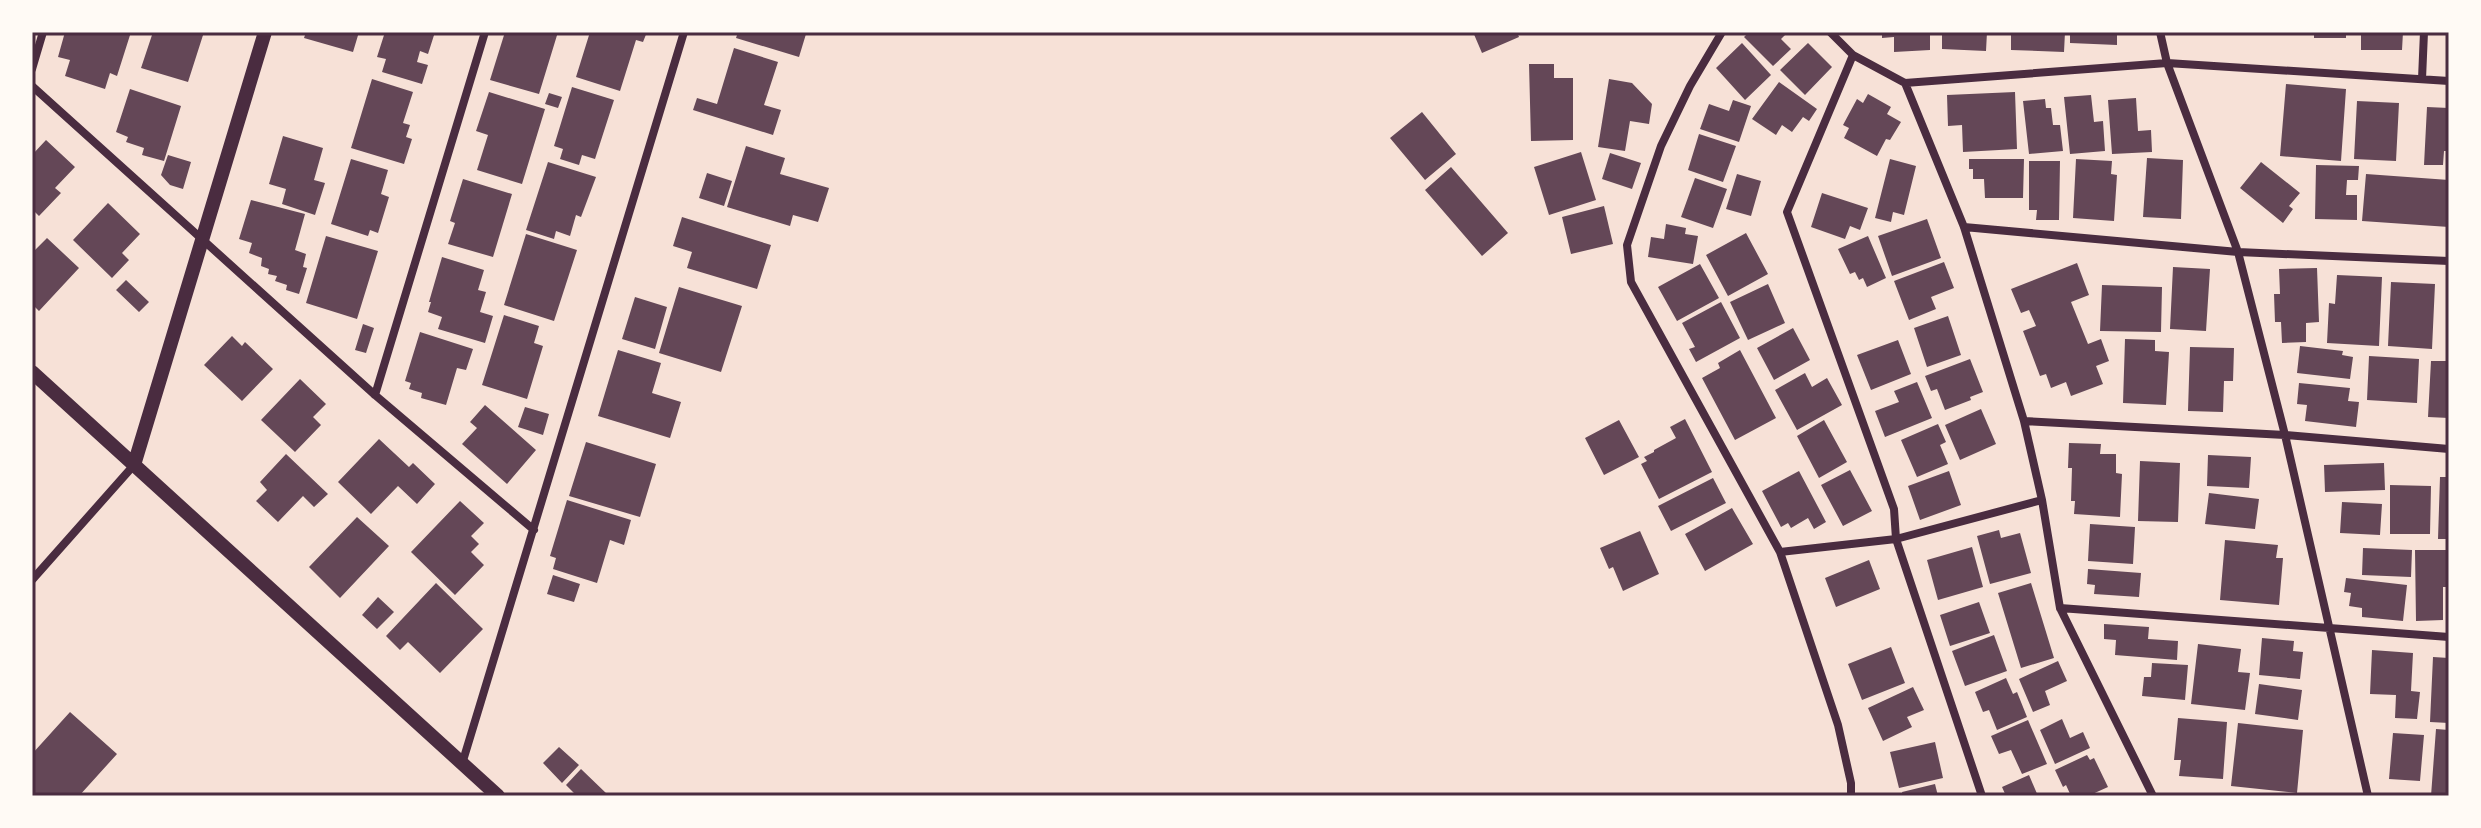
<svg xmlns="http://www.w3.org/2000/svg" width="2481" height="828" viewBox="0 0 2481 828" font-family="Roboto,sans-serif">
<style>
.building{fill:#644757}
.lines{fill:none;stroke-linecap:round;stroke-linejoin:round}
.minor{stroke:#4a2c40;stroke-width:8}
.tertiary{stroke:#4a2c40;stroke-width:14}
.neatline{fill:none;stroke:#4a2c40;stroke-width:3}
</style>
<rect width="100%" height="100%" fill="#f7e1d7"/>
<path class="building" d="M 65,32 L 131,32 L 117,76 L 110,73 L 105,89 L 65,76 L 70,60 L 58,57 Z
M 153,32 L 204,32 L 188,82 L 141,68 Z
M 306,32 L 359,32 L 353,52 L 304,38 Z
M 385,32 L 435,32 L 428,54 L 420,51 L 417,62 L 428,65 L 422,84 L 382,72 L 386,59 L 377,57 Z
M 505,32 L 558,32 L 539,94 L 490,80 Z
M 590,32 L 647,32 L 643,42 L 636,40 L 620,91 L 576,77 Z
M 738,32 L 801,32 L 806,34 L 799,57 L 736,38 Z
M 1473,32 L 1517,32 L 1519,37 L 1482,53 Z
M 1749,32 L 1788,32 L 1781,39 L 1791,49 L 1773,66 L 1744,37 Z
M 1882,32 L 1930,32 L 1930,50 L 1894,52 L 1894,37 L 1882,38 Z
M 1942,32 L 1987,32 L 1986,51 L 1942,49 Z
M 2011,32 L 2065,32 L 2064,52 L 2011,50 Z
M 2070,32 L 2117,32 L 2117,45 L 2070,43 Z
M 2314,32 L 2346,32 L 2346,38 L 2314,38 Z
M 2361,32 L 2403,32 L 2402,50 L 2361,50 Z
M 1742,43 L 1771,75 L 1745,100 L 1716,68 Z
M 1808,43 L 1832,67 L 1805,95 L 1780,70 Z
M 734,48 L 778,62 L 764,105 L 781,110 L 773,135 L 693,110 L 697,98 L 717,104 Z
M 1529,64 L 1554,64 L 1554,78 L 1573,78 L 1573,140 L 1531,141 Z
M 372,79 L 413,92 L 403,123 L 410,125 L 406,137 L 412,139 L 404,164 L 351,148 Z
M 1609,79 L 1632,83 L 1652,104 L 1649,124 L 1630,121 L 1625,151 L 1598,147 Z
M 1779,82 L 1817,109 L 1809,121 L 1803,117 L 1792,132 L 1782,125 L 1776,135 L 1752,119 Z
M 2286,84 L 2346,89 L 2341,161 L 2280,156 Z
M 572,87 L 614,100 L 595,159 L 582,155 L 579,165 L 560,159 L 563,149 L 554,146 Z
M 130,89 L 181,106 L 164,161 L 142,155 L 144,148 L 126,142 L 128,137 L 116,132 Z
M 489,92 L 545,109 L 522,184 L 477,170 L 488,135 L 476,131 Z
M 2015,92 L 2017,149 L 1963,152 L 1962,125 L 1948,126 L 1947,95 Z
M 549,93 L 562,97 L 558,108 L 545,104 Z
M 1868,94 L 1891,107 L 1887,114 L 1901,122 L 1890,140 L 1886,139 L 1877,156 L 1844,138 L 1849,128 L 1843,125 L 1857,99 L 1863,103 Z
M 2091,95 L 2094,122 L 2103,121 L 2105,151 L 2070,154 L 2064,97 Z
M 2136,98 L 2138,131 L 2151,130 L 2152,152 L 2112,154 L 2108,100 Z
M 2045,99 L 2046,108 L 2051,108 L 2053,125 L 2060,125 L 2063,151 L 2029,154 L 2023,101 Z
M 1733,100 L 1751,106 L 1739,142 L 1700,129 L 1709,104 L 1729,111 Z
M 2357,101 L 2399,103 L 2396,161 L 2354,159 Z
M 2427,107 L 2449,108 L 2449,151 L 2444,151 L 2443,165 L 2424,165 Z
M 1422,112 L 1456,154 L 1425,180 L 1390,138 Z
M 1699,134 L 1736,146 L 1723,182 L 1688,170 Z
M 283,136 L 323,148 L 314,180 L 325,183 L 315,215 L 282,204 L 286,189 L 269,184 Z
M 46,140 L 75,167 L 55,188 L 61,193 L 39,216 L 32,209 L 32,155 Z
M 746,146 L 785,158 L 780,174 L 829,188 L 818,222 L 793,215 L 790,226 L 727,207 Z
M 1581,152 L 1596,200 L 1549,215 L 1534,167 Z
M 1610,153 L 1641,163 L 1632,189 L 1602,179 Z
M 168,155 L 191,162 L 183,189 L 170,185 L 161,175 Z
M 2147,158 L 2183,160 L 2181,219 L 2143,217 Z
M 351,159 L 388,170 L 381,194 L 389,197 L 378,233 L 370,230 L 368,236 L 331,224 Z
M 1890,159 L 1916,166 L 1904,215 L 1893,212 L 1891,222 L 1875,218 Z
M 1969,159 L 2024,159 L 2023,198 L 1985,198 L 1984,179 L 1973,179 L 1973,169 L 1969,169 Z
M 2076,159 L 2112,161 L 2111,174 L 2117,175 L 2114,221 L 2073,218 Z
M 2029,161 L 2060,161 L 2059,220 L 2036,220 L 2037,210 L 2029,210 Z
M 548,162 L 596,177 L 581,217 L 576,215 L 570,236 L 556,231 L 554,239 L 526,230 Z
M 2261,162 L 2300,193 L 2289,206 L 2293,209 L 2283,223 L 2240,188 Z
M 2316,165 L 2359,166 L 2358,180 L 2347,180 L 2346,195 L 2357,195 L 2357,220 L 2315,219 Z
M 1451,167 L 1508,233 L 1482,256 L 1425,190 Z
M 707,173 L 732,181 L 724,206 L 699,198 Z
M 1737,174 L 1761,181 L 1751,216 L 1726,209 Z
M 2366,174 L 2449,180 L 2449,227 L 2362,221 Z
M 1695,178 L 1727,189 L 1713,228 L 1681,217 Z
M 463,179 L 512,194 L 493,257 L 448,244 L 455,223 L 450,221 Z
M 1822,193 L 1868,208 L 1860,230 L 1850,226 L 1845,239 L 1811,227 Z
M 251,200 L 305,214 L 295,250 L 306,254 L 303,267 L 307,268 L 299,294 L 286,290 L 287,285 L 275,281 L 277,276 L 268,274 L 269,269 L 261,266 L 262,258 L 249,253 L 252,243 L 239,239 Z
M 108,203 L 140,234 L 122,253 L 129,260 L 112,278 L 73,240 Z
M 1604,206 L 1613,244 L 1571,254 L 1562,217 Z
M 682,217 L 771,245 L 757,289 L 687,268 L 692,252 L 673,246 Z
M 1927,219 L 1941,258 L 1892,276 L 1878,236 Z
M 1666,224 L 1686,228 L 1685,234 L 1698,236 L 1693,264 L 1648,257 L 1651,237 L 1664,239 Z
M 1746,233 L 1768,274 L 1728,296 L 1706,255 Z
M 526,234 L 577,250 L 554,321 L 504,305 Z
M 326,236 L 378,251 L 357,319 L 306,303 Z
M 1868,236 L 1886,278 L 1867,287 L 1863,278 L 1859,280 L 1855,272 L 1850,274 L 1838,249 Z
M 47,238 L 79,268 L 39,311 L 32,304 L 32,253 Z
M 442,257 L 484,270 L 478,290 L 486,292 L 480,312 L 493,316 L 485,343 L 438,329 L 442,317 L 428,312 L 431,302 L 429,302 Z
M 1944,262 L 1954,288 L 1931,297 L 1936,309 L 1909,320 L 1894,281 Z
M 2077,263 L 2089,295 L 2071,302 L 2088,344 L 2101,339 L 2109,361 L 2096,366 L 2103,384 L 2071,396 L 2066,382 L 2051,388 L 2046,374 L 2040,376 L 2023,331 L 2036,326 L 2029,310 L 2021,313 L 2011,289 Z
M 1700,264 L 1719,298 L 1677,321 L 1658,287 Z
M 2173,267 L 2210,269 L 2206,331 L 2170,329 Z
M 2317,268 L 2319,322 L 2306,323 L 2306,342 L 2282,343 L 2281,322 L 2275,322 L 2274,294 L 2280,294 L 2279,269 Z
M 2337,275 L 2382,277 L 2379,346 L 2327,343 L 2329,303 L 2335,304 Z
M 126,280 L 149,302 L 139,312 L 116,290 Z
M 2391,282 L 2435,284 L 2432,349 L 2388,346 Z
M 1768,284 L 1785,323 L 1748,340 L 1730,302 Z
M 2102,285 L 2162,287 L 2161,332 L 2100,331 Z
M 679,287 L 742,306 L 721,372 L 659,353 Z
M 635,297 L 667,307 L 655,349 L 622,339 Z
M 1721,302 L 1740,338 L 1696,362 L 1689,349 L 1695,347 L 1682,323 Z
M 504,315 L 539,326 L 534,343 L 543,346 L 527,399 L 482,385 Z
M 1948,316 L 1961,355 L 1927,367 L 1914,328 Z
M 363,324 L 374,328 L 366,353 L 355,350 Z
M 1793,328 L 1810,360 L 1774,380 L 1757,348 Z
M 420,332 L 473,349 L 466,370 L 457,368 L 446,405 L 421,398 L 422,393 L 409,389 L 411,383 L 405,381 Z
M 232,336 L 242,346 L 245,342 L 273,369 L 242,401 L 204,365 Z
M 2125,339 L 2155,340 L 2155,351 L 2169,352 L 2166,405 L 2123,403 Z
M 1898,340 L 1911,374 L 1871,390 L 1857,355 Z
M 2300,346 L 2343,351 L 2342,355 L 2353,357 L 2350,379 L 2297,373 Z
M 2190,347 L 2234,348 L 2233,381 L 2224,381 L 2223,412 L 2188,411 Z
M 618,350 L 661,363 L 652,393 L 681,402 L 670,438 L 598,416 Z
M 1740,350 L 1776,418 L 1735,440 L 1702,378 L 1720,368 L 1718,363 Z
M 2369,356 L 2419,359 L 2417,403 L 2367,400 Z
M 1970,359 L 1983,392 L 1970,397 L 1971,400 L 1945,410 L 1937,389 L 1931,391 L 1925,376 Z
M 2431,361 L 2449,361 L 2449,418 L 2428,417 Z
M 1805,373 L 1812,387 L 1827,378 L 1842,405 L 1797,430 L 1775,390 Z
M 300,379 L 326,404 L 313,417 L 321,425 L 295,452 L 261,420 Z
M 1917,382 L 1932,418 L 1885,437 L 1875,411 L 1899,402 L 1894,391 Z
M 2299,383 L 2350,388 L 2348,401 L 2359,402 L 2356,427 L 2305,421 L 2307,405 L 2297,404 Z
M 485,405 L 536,450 L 507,484 L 462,444 L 477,428 L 470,422 Z
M 525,407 L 549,414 L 543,435 L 518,427 Z
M 1981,409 L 1996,444 L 1960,460 L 1945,425 Z
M 1685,419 L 1712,472 L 1659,499 L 1641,464 L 1647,461 L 1644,457 L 1654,452 L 1654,450 L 1676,438 L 1670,427 Z
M 1619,420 L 1639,457 L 1604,475 L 1585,438 Z
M 1824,420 L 1847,462 L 1819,478 L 1797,436 Z
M 1938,424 L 1946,442 L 1940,445 L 1948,464 L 1917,477 L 1901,440 Z
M 379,439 L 409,467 L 413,463 L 435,484 L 417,504 L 398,486 L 371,514 L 338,482 Z
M 586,442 L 656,464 L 640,517 L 569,496 Z
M 2069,443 L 2101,444 L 2100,454 L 2116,454 L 2116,473 L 2122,474 L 2120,517 L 2074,514 L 2075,501 L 2071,501 L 2072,468 L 2068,468 Z
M 286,454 L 328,494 L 314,507 L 303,496 L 278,522 L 256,501 L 267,490 L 260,482 Z
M 2208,455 L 2251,457 L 2249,488 L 2207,486 Z
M 2140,461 L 2180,463 L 2178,522 L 2138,521 Z
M 2384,463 L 2385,490 L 2325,492 L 2324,465 Z
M 1850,470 L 1872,511 L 1843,526 L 1821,485 Z
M 1799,471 L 1826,522 L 1814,529 L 1808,518 L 1791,528 L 1788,523 L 1781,527 L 1762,491 Z
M 1949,471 L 1961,505 L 1920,520 L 1908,486 Z
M 2440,477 L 2449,477 L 2449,539 L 2438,539 Z
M 1713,478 L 1726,503 L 1671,531 L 1658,506 Z
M 2390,485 L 2431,486 L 2430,534 L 2390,534 Z
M 2209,493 L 2259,499 L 2255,529 L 2205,524 Z
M 567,500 L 631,520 L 624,545 L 610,540 L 597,583 L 553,569 L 556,558 L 550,556 Z
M 460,501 L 484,523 L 471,536 L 479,544 L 471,552 L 484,565 L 455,595 L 411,552 Z
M 2342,502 L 2382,504 L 2380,535 L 2340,533 Z
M 1732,508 L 1753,544 L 1705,571 L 1685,534 Z
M 357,517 L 389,546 L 340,598 L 309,567 Z
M 2090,524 L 2135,527 L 2133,564 L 2088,561 Z
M 1999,530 L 2001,538 L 2020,533 L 2031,573 L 1990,584 L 1977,536 Z
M 1640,531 L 1659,574 L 1623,591 L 1613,567 L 1609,569 L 1600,548 Z
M 2225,540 L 2278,545 L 2276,558 L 2283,558 L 2279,605 L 2220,600 Z
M 1972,547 L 1983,587 L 1938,600 L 1927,560 Z
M 2363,548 L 2412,550 L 2411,577 L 2362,575 Z
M 2415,550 L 2449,550 L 2449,587 L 2443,587 L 2443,620 L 2416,621 Z
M 1869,560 L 1880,589 L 1836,607 L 1825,578 Z
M 2088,569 L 2141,573 L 2139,597 L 2094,594 L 2095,585 L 2087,584 Z
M 553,575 L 580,584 L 574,602 L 547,594 Z
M 2346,578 L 2407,585 L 2403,621 L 2362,617 L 2362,608 L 2349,606 L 2351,593 L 2344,592 Z
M 436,583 L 483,629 L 440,673 L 408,642 L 400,650 L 386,636 Z
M 2031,583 L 2054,658 L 2021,668 L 1998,593 Z
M 378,597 L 394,612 L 377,629 L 362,615 Z
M 1979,602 L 1990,633 L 1950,646 L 1940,615 Z
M 2104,624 L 2149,627 L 2148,639 L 2178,641 L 2177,660 L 2115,655 L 2116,640 L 2104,639 Z
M 1994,635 L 2007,671 L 1965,686 L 1952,651 Z
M 2262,638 L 2294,641 L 2293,651 L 2303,652 L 2300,679 L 2259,675 Z
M 2198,644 L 2241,649 L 2238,672 L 2250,673 L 2245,710 L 2191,704 Z
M 1891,647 L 1905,683 L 1862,700 L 1848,664 Z
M 2372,650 L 2413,653 L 2411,691 L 2420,692 L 2417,719 L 2395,718 L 2396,695 L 2370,694 Z
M 2433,657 L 2449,658 L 2449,723 L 2430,722 Z
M 2058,661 L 2067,681 L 2045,691 L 2050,705 L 2033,712 L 2019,679 Z
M 2152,663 L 2188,665 L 2185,700 L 2142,696 L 2144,677 L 2151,677 Z
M 2006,678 L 2013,694 L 2017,692 L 2027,717 L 1997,730 L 1989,710 L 1983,712 L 1975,692 Z
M 2259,684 L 2302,690 L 2298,720 L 2255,714 Z
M 1913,687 L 1924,710 L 1907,717 L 1912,727 L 1883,741 L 1868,708 Z
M 70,712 L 117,754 L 79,796 L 32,796 L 32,754 Z
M 2178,718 L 2227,722 L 2223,779 L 2179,776 L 2181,760 L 2174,760 Z
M 2062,719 L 2070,738 L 2083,732 L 2090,748 L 2055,764 L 2040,730 Z
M 2028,720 L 2047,764 L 2022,774 L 2011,750 L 1999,754 L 1991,736 Z
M 2238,723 L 2303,730 L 2297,793 L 2231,786 Z
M 2436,729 L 2449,730 L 2449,796 L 2431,796 Z
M 2393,733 L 2424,735 L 2420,781 L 2389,779 Z
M 1935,742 L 1943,778 L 1899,788 L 1890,752 Z
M 559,747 L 579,765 L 562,783 L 543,763 Z
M 2087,755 L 2090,760 L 2094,758 L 2108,787 L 2088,796 L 2071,796 L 2066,785 L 2063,787 L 2055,770 Z
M 581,769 L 607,794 L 605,796 L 577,796 L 566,785 Z
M 2029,775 L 2038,796 L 2006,796 L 2002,787 Z
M 1935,784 L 1938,796 L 1903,796 L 1902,792 Z"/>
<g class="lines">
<path class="minor" d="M 1722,32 L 1690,86 L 1661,146 L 1627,245 L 1631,282 L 1780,552 L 1838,725 L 1851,783 L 1851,796
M 1830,32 L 1853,55 L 1905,83 L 1964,227 L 2024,421 L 2042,500 L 2060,608 L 2153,796
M 2160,32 L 2167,63 L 2238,252 L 2285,435 L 2368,796
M 1853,55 L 1787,212 L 1894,509 L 1896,539 L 1982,796
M 32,69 L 43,32
M 2422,79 L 2424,32
M 1905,83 L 2167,63 L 2449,81
M 32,86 L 375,395 L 534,530
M 1964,227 L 2238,252 L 2449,261
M 375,395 L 485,32
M 2024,421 L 2285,435 L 2449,449
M 1780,552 L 1896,539 L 2042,500
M 32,580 L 134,465
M 2060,608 L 2449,637
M 462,764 L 684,32"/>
<path class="tertiary" d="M 32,372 L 498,796
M 134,465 L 265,32"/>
</g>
<rect width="2481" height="828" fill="none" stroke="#fffaf5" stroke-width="68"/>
<rect x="34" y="34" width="2413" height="760" class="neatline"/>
</svg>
